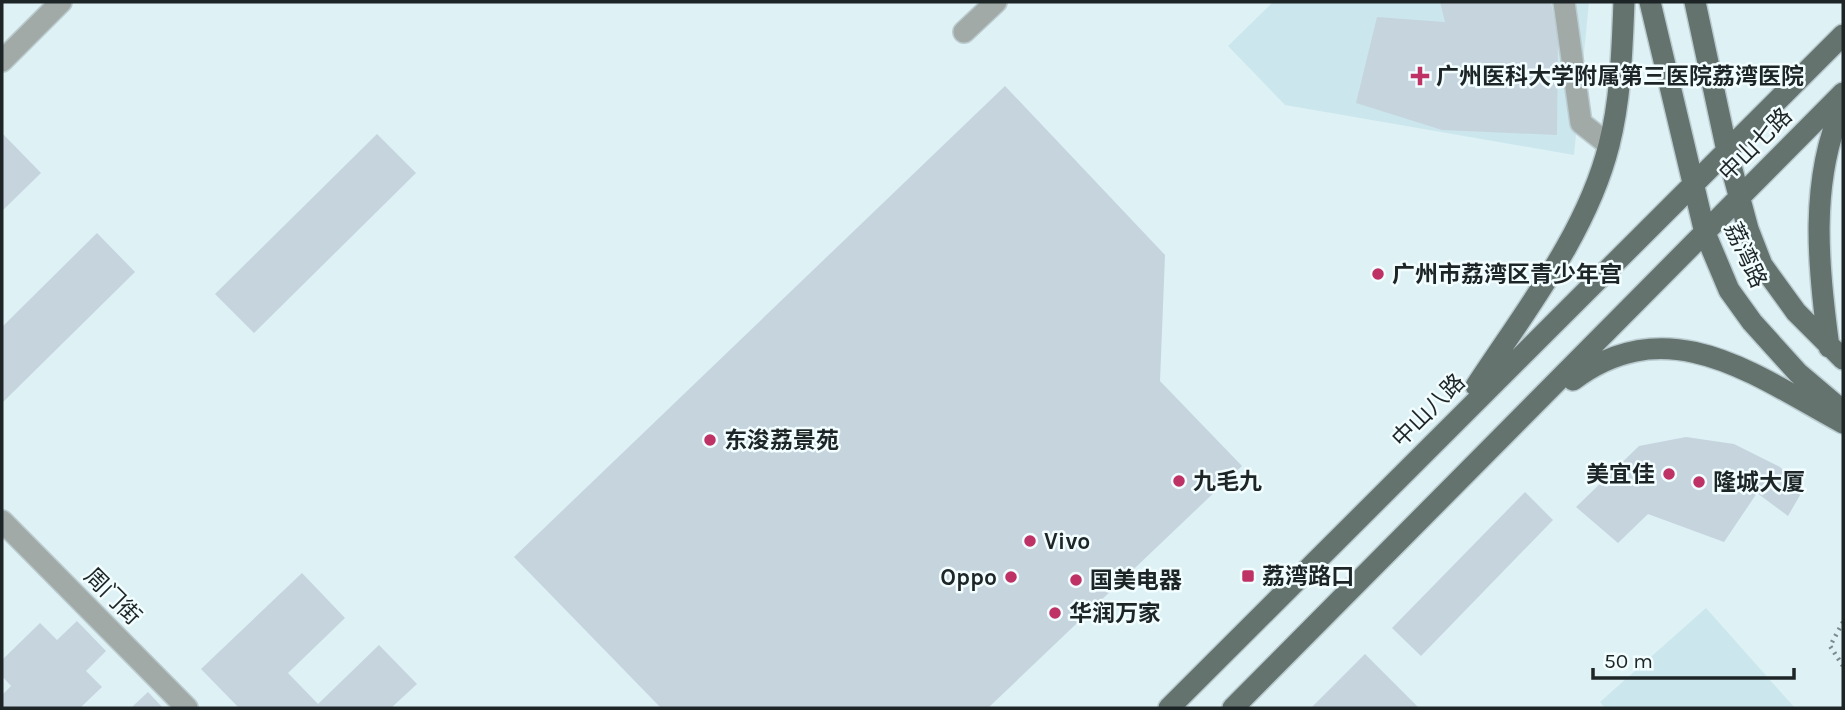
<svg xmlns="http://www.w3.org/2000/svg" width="1845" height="710" viewBox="0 0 1845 710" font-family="Karla,'Noto Sans SC',sans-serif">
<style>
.built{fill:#cbe7ed}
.building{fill:#c6d4de}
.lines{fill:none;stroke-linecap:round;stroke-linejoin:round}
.minor-casing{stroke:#bbccd0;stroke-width:24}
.major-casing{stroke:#bbccd0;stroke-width:24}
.path{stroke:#7d8a8d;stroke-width:4.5;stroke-dasharray:2 5;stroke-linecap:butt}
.minor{stroke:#a2aaa8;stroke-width:21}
.major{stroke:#65736f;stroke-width:21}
.poi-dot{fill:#be3265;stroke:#f2fdff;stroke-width:2.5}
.labels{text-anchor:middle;stroke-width:5;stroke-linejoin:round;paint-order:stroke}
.poi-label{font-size:23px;font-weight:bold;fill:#1e2526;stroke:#f2fdff;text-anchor:start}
.street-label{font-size:23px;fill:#1e2526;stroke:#f2fdff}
</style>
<rect width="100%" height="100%" fill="#def1f5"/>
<path class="built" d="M 1273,2 L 1589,2 L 1574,155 L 1285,105 L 1228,46 Z
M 1706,608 L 1795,708 L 1605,708 L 1600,702 Z"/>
<path class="building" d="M 1440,2 L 1551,2 L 1558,37 L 1557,135 L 1442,130 L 1356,103 L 1377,17 L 1445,22 Z
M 1005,86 L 1165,255 L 1160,381 L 1242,466 L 988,708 L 661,708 L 514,557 Z
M 2,133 L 41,173 L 2,211 Z
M 377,134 L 416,173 L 254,333 L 215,294 Z
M 97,233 L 135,272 L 2,403 L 2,327 Z
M 1686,437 L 1734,444 L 1780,467 L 1803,490 L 1788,516 L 1757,493 L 1724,542 L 1648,514 L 1618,543 L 1576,507 L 1639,446 Z
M 1525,492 L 1553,520 L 1421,656 L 1392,628 Z
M 302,573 L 345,618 L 288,673 L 318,704 L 379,645 L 417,684 L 391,708 L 239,708 L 201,669 Z
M 77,621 L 106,651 L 86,671 L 102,687 L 80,708 L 2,708 L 2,695 L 11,686 L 2,676 L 2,660 L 40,623 L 57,640 Z
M 1365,654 L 1419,708 L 1311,708 Z
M 148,692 L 163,708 L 131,708 Z"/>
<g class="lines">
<defs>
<path id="minor" d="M 1564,2 L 1581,123 L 1609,145
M 964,32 L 996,2
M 2,61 L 61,2
M 2,521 L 187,708"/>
<path id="major" d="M 1650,2 L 1705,233 L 1729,290 L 1752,322 L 1798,373 L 1843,411
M 1695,2 L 1727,151 L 1748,229 L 1762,265 L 1796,312 L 1843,359
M 1829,347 C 1818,268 1809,180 1843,105
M 1573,380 C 1669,308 1756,376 1843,423
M 1476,386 C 1525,311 1587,233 1609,145 C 1621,98 1622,49 1624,2
M 1169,708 L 1843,35
M 1233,708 L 1843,93"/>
</defs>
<use href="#minor" class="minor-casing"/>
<use href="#major" class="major-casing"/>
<path class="path" d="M 1843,622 L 1830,646 L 1843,666"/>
<use href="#minor" class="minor"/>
<use href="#major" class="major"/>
</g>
<g class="poi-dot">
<path d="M1416.5 65.5h7v7h7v7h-7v7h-7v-7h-7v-7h7z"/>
<circle cx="1378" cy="274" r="7"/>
<circle cx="710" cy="440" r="7"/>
<circle cx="1669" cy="474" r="7"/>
<circle cx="1179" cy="481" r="7"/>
<circle cx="1699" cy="482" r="7"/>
<circle cx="1030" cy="541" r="7"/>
<rect x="1241" y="569" width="14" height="14" rx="3.5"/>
<circle cx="1011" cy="577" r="7"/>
<circle cx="1076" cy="580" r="7"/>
<circle cx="1055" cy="613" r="7"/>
</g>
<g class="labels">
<g class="poi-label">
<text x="1436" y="84">广州医科大学附属第三医院荔湾医院</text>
<text x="1392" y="282">广州市荔湾区青少年宫</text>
<text x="724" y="448">东浚荔景苑</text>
<text x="1655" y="482" text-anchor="end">美宜佳</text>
<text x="1193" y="489">九毛九</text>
<text x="1713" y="490">隆城大厦</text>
<text x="1044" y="549">Vivo</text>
<text x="1262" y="584">荔湾路口</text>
<text x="997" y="585" text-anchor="end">Oppo</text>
<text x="1090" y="588">国美电器</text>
<text x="1069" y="621">华润万家</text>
</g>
<g class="street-label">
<text transform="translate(1755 144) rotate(-45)" y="8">中山七路</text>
<text transform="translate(1746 255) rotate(65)" y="8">荔湾路</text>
<text transform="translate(1428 410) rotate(-45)" y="8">中山八路</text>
<text transform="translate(113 596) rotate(45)" y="8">周门街</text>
</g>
</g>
<rect width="1845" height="710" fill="none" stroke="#1e2526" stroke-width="7"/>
<path d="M1593 668v10h201v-10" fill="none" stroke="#1e2526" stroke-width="3.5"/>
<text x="1604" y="668" font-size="21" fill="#1e2526" stroke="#f2fdff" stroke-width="5" paint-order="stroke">50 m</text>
</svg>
